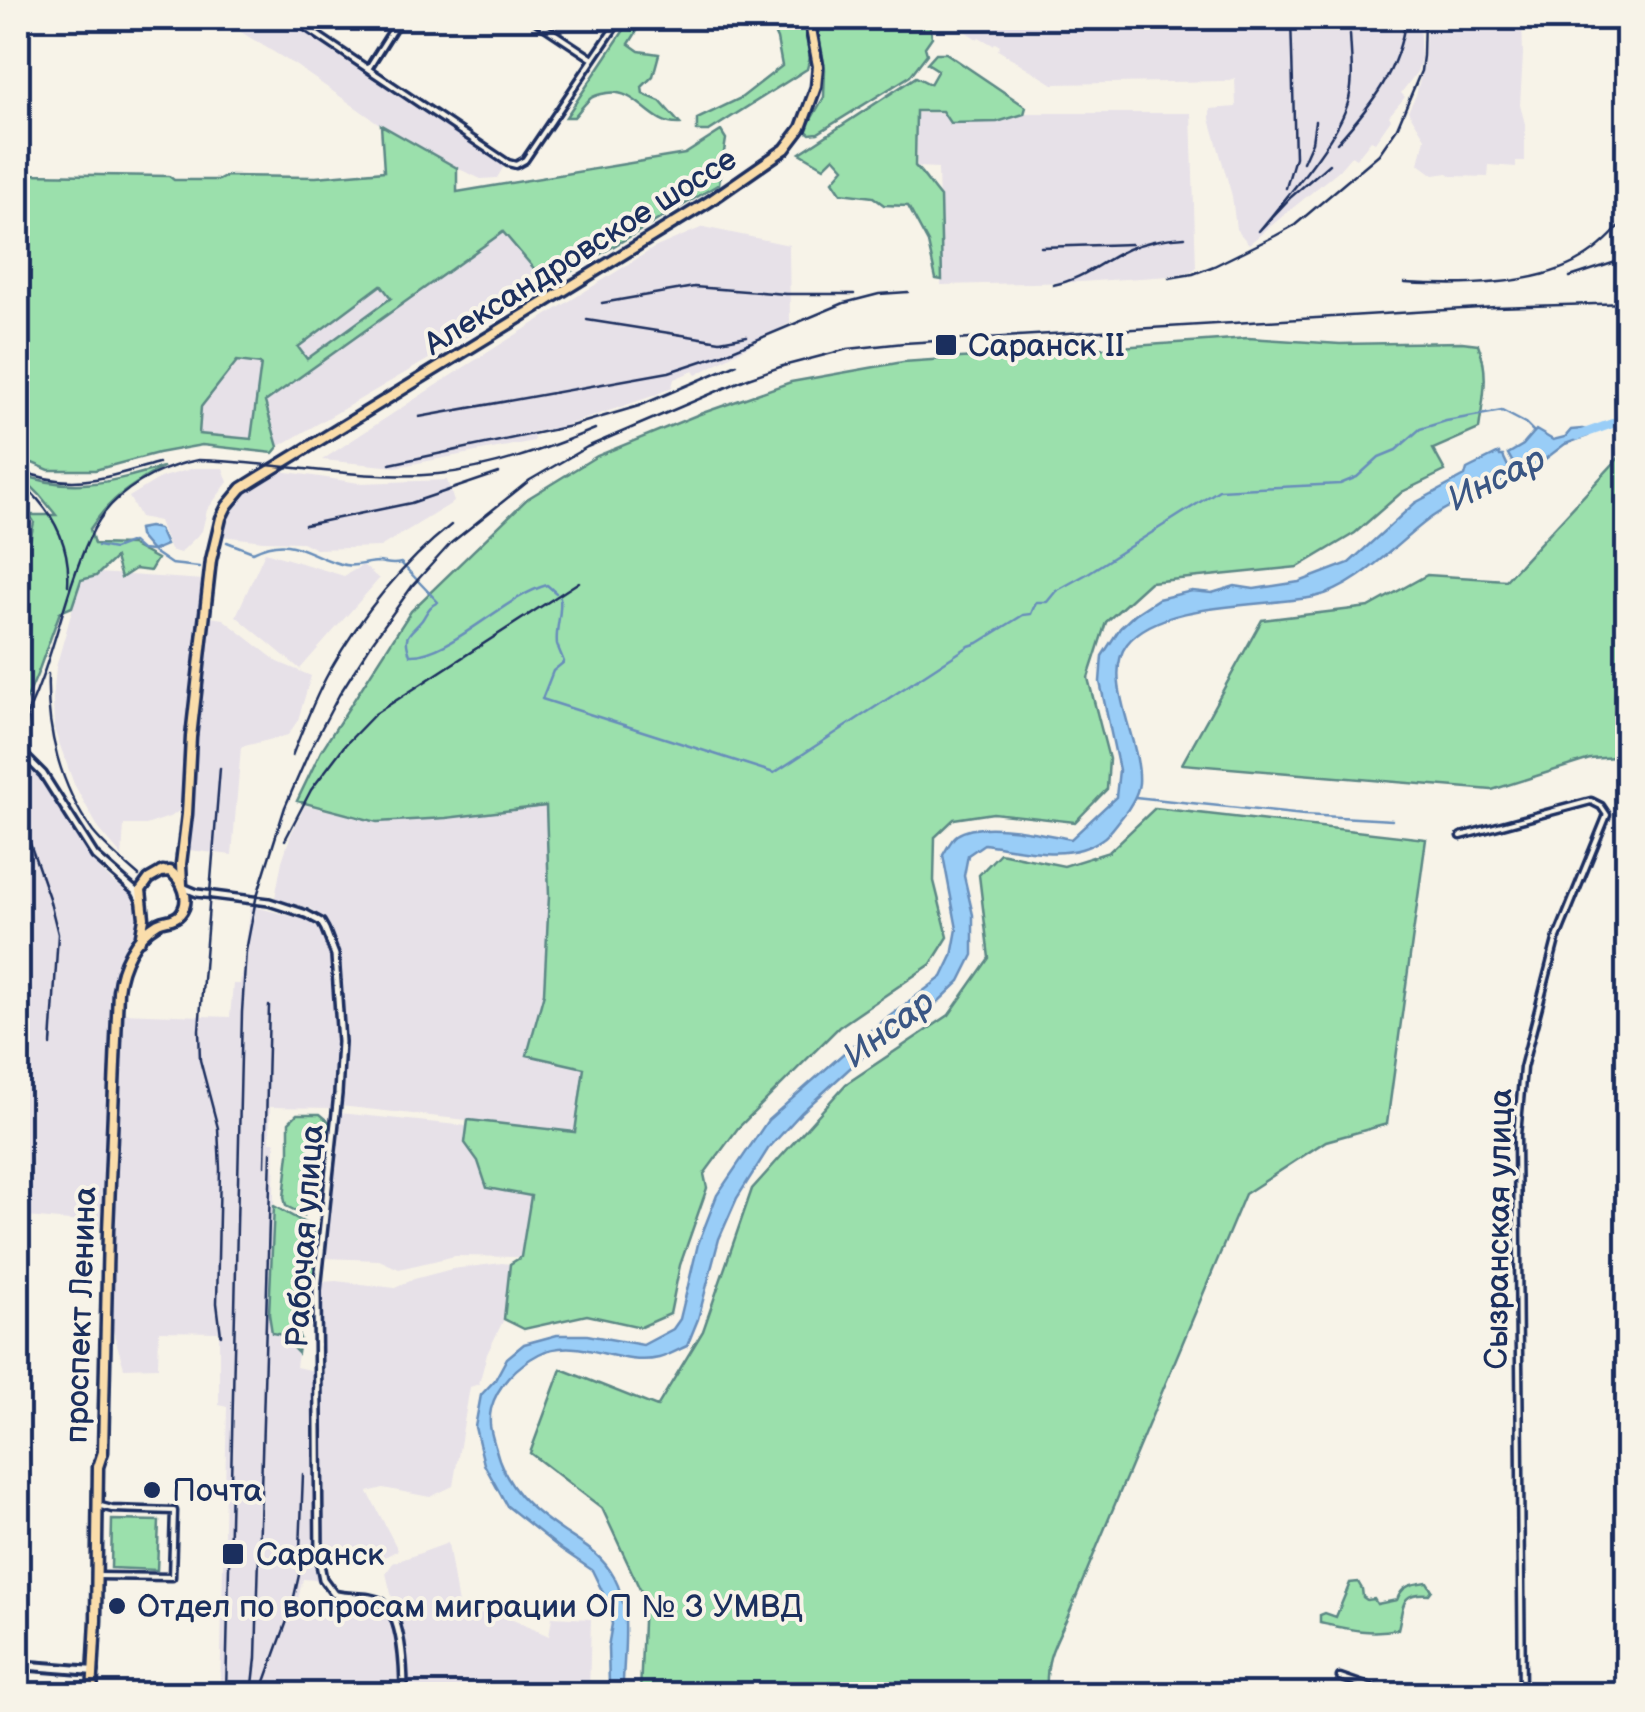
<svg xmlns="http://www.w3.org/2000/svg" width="1645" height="1712" viewBox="0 0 1645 1712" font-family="'Balsamiq Sans',sans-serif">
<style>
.built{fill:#e7e1e8}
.green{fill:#9be0ac;stroke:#5b8885;stroke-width:2.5;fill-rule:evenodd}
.water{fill:#99cdf7;stroke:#678eba;stroke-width:2.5}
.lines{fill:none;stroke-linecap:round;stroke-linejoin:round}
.stream{stroke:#678eba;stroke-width:2.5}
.river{stroke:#99cdf7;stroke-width:9}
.minor-casing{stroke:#1b2f5e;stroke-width:11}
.tertiary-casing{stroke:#1b2f5e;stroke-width:12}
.secondary-casing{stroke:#1b2f5e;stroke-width:14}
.primary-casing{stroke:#1b2f5e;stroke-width:15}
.minor{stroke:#f7f3e8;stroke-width:4}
.tertiary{stroke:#f7f3e8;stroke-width:5}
.secondary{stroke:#f7f3e8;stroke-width:6}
.primary{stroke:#faddab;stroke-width:8}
.rail{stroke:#1b2f5e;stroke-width:2.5}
.poi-dot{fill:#1b2f5e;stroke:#f7f3e8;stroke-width:4}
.labels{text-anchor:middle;stroke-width:8;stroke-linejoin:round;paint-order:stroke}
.street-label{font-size:32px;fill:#1b2f5e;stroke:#f7f3e8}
.poi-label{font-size:32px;fill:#1b2f5e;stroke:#f7f3e8;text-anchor:start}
.water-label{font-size:35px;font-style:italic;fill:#3a5684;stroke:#f7f3e8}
</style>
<rect width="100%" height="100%" fill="#f7f3e8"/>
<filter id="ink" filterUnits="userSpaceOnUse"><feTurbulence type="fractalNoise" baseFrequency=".01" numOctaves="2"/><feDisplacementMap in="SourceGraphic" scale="20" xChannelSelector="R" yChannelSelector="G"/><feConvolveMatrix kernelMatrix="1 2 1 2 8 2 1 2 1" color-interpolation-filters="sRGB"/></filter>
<g filter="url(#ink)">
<path class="built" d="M 218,18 L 284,18 L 504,166 L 497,178 L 481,179 L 457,168 L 381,125 L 295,65 Z
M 945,18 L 1419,18 L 1421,59 L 1417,72 L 1401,93 L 1405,97 L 1389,116 L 1391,119 L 1375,142 L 1371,140 L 1356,159 L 1351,156 L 1339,170 L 1249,244 L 1236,229 L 1232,196 L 1210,119 L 1210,109 L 1236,107 L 1235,78 L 1226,81 L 1053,84 L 998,50 L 1000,46 L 995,43 L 993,45 L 979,37 L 977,39 L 954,24 L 956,21 Z
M 1427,18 L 1522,18 L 1523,55 L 1520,105 L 1525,124 L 1525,161 L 1516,161 L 1516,167 L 1489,165 L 1488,177 L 1452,176 L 1448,173 L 1434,175 L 1419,164 L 1425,138 L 1408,111 L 1416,95 L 1424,63 Z
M 917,113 L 1191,113 L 1196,268 L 1188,273 L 1170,276 L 1079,282 L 941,285 L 938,168 L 917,167 Z
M 703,227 L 789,245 L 790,323 L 696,375 L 693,371 L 674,379 L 672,387 L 653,396 L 561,427 L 533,432 L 534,441 L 396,467 L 322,460 L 450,376 L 654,248 Z
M 504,231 L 546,286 L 482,328 L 278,447 L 264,402 Z
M 382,284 L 391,297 L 307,360 L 298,347 Z
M 237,360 L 261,363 L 251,440 L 199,434 L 200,407 Z
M 194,468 L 223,468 L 228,482 L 207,510 L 202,531 L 180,553 L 170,550 L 159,521 L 140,517 L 129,497 L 160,478 Z
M 281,471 L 359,483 L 447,480 L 454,502 L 380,547 L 316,549 L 302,542 L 263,541 L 222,536 L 225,521 L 236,502 L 246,492 Z
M 18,506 L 32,521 L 18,580 Z
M 265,552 L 344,576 L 363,565 L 379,579 L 300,669 L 236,616 Z
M 83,572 L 204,580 L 190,692 L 183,808 L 172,816 L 146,825 L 124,825 L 122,856 L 99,829 L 74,784 L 54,729 L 53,699 L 56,667 Z
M 210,617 L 223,619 L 278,662 L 311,676 L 298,720 L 288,735 L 241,747 L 232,855 L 189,850 L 199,713 Z
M 27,762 L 38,772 L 93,862 L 113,882 L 133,895 L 139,909 L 140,922 L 136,938 L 127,950 L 115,973 L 100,1224 L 18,1216 L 18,763 Z
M 305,805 L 377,822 L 446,818 L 546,805 L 549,896 L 544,993 L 527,1054 L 584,1068 L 575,1132 L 340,1106 L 344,1019 L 337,946 L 328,922 L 311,909 L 275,898 L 282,861 L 291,834 Z
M 251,906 L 307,920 L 321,930 L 327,938 L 332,952 L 336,1010 L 337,1042 L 333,1108 L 270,1107 L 270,1142 L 275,1142 L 272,1283 L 269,1314 L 289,1336 L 289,1345 L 298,1353 L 296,1367 L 314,1371 L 317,1580 L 303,1579 L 296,1606 L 356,1600 L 370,1600 L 380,1605 L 389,1613 L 393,1624 L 397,1643 L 400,1694 L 220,1694 L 227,1407 L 219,1405 L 219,1332 L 159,1331 L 158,1367 L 124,1368 L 113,1331 L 116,1184 L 122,1013 L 230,1017 L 233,984 L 240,984 Z
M 340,1113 L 467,1126 L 465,1143 L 478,1161 L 487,1188 L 531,1196 L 521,1257 L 455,1256 L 399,1269 L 379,1260 L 323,1258 Z
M 502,1263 L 510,1264 L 504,1319 L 487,1354 L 479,1384 L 470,1387 L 453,1486 L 430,1497 L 383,1488 L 368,1492 L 398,1550 L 379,1560 L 322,1559 L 320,1282 L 336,1281 L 395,1288 L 414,1279 L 452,1269 Z
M 448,1543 L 460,1617 L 495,1612 L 549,1636 L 552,1617 L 591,1619 L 589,1694 L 407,1694 L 405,1653 L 386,1573 L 393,1563 Z"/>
<path class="green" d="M 632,18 L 645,18 L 629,44 L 639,51 L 659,54 L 653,76 L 642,87 L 643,94 L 660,101 L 680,124 C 650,126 638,88 607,93 C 601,94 595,95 591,98 C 585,103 579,111 574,117 L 566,117 Z
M 769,18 L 803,18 L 810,57 L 807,69 L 709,131 L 697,131 L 697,119 L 741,98 L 782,66 L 777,39 L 769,22 Z
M 816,18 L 921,18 L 930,24 L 932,37 L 925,47 L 927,54 L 910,76 L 818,133 L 810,134 L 805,130 L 824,97 L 825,69 Z
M 936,53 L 946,53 L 1026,107 L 1024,114 L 997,122 L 950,123 L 942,111 L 916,111 L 915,166 C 925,176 931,187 940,197 L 942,280 L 936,279 L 928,243 L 908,206 L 884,205 L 873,197 L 841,193 L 833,181 L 844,168 L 834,157 L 824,167 L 800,153 L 916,77 L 930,84 L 938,70 L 927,63 Z
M 18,79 L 23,85 L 24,174 L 169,176 L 174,180 L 219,180 L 227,176 L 316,177 L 384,171 L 381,125 L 457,168 L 457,192 L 685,154 L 721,131 L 726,139 L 719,184 L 546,286 L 537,272 L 503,232 L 265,402 L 278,447 L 273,453 L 202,445 L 158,453 L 95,470 L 49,470 L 18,457 ZM 381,285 L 391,298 L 307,359 L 298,347 ZM 237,361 L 261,364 L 251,439 L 199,434 L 201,407 Z
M 1248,338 L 1340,344 L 1462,342 L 1478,344 C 1490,374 1483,398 1479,429 L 1433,449 L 1445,471 L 1402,492 L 1355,533 L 1298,567 L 1150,582 L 1106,622 L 1088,678 L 1109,759 L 1107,789 L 1075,822 L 993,813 L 954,819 L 935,837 L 934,881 L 948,937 L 931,964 L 839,1027 L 738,1128 L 704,1174 L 707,1188 L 680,1265 L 670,1314 L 641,1327 L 587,1315 L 524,1329 L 504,1319 L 510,1264 L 521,1257 L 531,1196 L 487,1188 L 478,1161 L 465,1143 L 468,1120 L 575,1132 L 584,1068 L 527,1055 L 544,993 L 549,896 L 546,806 L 446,818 L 377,822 L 297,801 L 321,751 L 411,611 L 527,499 L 597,456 L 697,415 L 791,382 L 903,362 Z
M 1627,449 L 1627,756 L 1590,759 L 1492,790 L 1182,764 L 1262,620 L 1369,607 L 1427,575 L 1506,580 Z
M 163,467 C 131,486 111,497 90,529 L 94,544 L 131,545 L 157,559 L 150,571 L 135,569 L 121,578 L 115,558 L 96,576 L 81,580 L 72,607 L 60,612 L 37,675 L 18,719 L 18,584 L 23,576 L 34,522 L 30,515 L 56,515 L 39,494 L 18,473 C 70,494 111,482 163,467 Z
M 1155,808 L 1426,839 L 1387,1124 L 1326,1141 L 1245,1194 L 1068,1616 C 1053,1647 1045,1659 1047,1694 L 640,1694 L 644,1598 L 602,1508 L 530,1453 L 561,1369 L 657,1407 L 703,1331 L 752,1189 L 846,1084 L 949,1015 L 989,958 L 979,875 L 1000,853 L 1064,866 L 1109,852 Z
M 297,1114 L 320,1114 L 332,1124 L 324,1189 L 313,1185 L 305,1186 L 303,1197 L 304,1215 L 286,1206 L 284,1197 L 289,1154 L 289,1122 Z
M 274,1206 L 310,1226 L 317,1240 L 313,1321 L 304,1317 L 296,1328 L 300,1339 L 298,1353 L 289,1344 L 288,1336 L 272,1333 L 269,1314 Z
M 112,1520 L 159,1521 L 157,1570 L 111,1568 Z
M 1358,1582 L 1362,1589 L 1363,1597 L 1367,1600 L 1374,1599 L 1377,1604 L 1397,1600 C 1402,1585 1412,1584 1427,1582 L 1432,1590 L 1429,1594 C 1399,1592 1404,1606 1398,1629 C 1370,1635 1347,1629 1320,1623 L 1320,1615 L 1325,1613 L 1336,1617 L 1350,1583 Z"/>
<path class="water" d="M 1582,429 L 1587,430 L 1588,436 L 1565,444 L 1540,463 L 1519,474 L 1508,454 L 1523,445 L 1536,430 L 1553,440 L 1565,437 L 1571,430 Z
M 1499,453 L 1500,456 L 1503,456 L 1513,477 C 1488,490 1455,501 1432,517 C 1397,542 1357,589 1314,597 C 1263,607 1160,601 1127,644 C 1101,678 1142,743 1139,783 C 1138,794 1129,809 1122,817 C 1116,824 1110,834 1102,839 C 1069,863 1022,849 984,844 L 968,855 L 964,876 L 973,915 L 973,955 L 960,981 L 937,1003 L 861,1058 L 802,1112 L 768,1149 L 737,1198 L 719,1239 L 698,1319 L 687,1346 C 678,1350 668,1356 659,1358 C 619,1368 579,1334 539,1354 C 518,1365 497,1385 491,1409 C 488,1423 491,1433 495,1446 C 505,1488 530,1509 564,1532 C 585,1546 601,1554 614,1577 C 631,1608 624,1648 623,1682 L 626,1694 L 612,1694 L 609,1685 L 608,1647 L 612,1624 L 606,1599 L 592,1570 L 561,1549 L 507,1506 L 484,1464 L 475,1427 L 481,1395 L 495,1380 L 507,1358 L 524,1344 L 557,1335 L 587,1335 L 643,1345 L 673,1329 L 680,1319 L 698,1244 L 717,1195 L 768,1120 L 862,1037 L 942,977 L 952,956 L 957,929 L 943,855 C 947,849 951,839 957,835 C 981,819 1044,834 1071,839 L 1116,797 L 1119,770 L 1100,682 L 1102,656 L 1120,628 L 1135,614 L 1158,599 L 1192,591 L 1212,593 L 1235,586 L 1254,589 L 1299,582 L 1349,563 L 1415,503 L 1465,476 L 1467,469 Z
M 149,527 L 159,529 L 166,545 L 152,551 L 139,536 L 138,529 Z"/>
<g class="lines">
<path class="stream" d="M 227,542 L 253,552 C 295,532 308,558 345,565 C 356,567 367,562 378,562 C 388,563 391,566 401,563 L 438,602 C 428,607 428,611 422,620 C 410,635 402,633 410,655 C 449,657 503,597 547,585 L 556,593
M 98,546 L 114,549 L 132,542 L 141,550 L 152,551 L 171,564 L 199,567
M 560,598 C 562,614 555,629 557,644 C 559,651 562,656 564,662 L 553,671 L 542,699 L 774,773 L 969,646 L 978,643 L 1023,615 L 1031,614 L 1036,602 L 1047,602 L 1056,591 L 1085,575 L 1219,490 L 1340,484 L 1357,477 L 1379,457 L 1396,450 L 1420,429 L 1446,421 L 1502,411 L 1525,423 L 1534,432
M 1135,797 L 1304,815 L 1392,820"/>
<path class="river" d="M 1577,436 L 1628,418"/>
<defs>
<path id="minor" d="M 292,18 L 508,163 L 516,165 L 525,160 L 621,18
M 531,18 L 593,59
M 368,69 L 400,18
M 1461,836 L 1591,801 L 1601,806 L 1607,815 L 1556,940 L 1523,1068 L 1517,1135 L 1522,1694
M 96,1576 L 172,1577 L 174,1511 L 112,1509 L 97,1505
M 1340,1677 L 1380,1691 L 1424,1694"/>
<path id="tertiary" d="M 18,749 L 43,774 L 95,856 L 136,892 L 140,900
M 185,888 L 197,893 L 269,902 L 306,914 L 321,922 L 325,929 L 335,955 L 341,1042 L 338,1094 L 317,1290 L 319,1559 L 323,1579 L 334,1594 C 349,1599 368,1594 382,1602 C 403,1615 404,1672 404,1694"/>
<path id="secondary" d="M 18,1665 L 94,1671"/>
<path id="primary" d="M 182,885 L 181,864 L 187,814 L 191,737 L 211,560 L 221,518 L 227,506 L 242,488 L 258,478 L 710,201 L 785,149 L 801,128 L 816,87 L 818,66 L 809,18
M 140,940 L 144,918 L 141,890 L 149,879 L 163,871
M 92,1694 L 96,1620 L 98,1467 L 103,1452 L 108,1231 L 118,991 C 121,965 134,937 158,923 C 166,919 174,921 180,914 C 192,900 182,880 170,871 L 161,872"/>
</defs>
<use href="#minor" class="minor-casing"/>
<use href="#tertiary" class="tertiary-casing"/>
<use href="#secondary" class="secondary-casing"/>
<use href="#primary" class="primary-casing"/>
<use href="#minor" class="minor"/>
<use href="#tertiary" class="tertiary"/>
<use href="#secondary" class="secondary"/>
<use href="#primary" class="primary"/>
<path class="rail" d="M 1337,143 C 1373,103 1398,72 1406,18
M 1303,162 L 1312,142 L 1315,121
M 1329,164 L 1291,197 L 1259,231 C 1285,199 1340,137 1349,99 C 1354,78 1351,56 1350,34
M 1286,188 L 1295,157 L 1291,18
M 1041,247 L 1131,244
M 1570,277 L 1628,258
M 1169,278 L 1193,274 L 1214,266 L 1275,236 L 1295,225 L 1379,154 L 1397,128 L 1421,71 L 1423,56 L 1424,18
M 1405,283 C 1457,286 1535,287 1581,259 C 1600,248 1614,233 1628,217
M 1053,285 C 1082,280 1102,261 1128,249 C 1145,242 1166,238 1185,237
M 602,303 L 694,287 L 786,294 L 854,294
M 587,320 L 720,341 L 747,336
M 419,417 L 669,372 L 723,354 L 844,303 L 879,294 L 908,292
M 390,464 L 571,426 L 639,406 L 737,364
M 18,470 C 72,491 105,478 158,463
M 18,480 C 50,507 71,541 68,585
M 305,525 L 411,503 L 499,473
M 48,674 C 46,730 60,786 93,832 C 106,848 123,862 139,876
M 28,717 L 23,754 L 27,835 L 49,898 L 58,934 L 51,1045
M 18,731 C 43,689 57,627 73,580 C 82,554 92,525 111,505 C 134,481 166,466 198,460 C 278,462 359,481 438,474 C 491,469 546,449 595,429
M 292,756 C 303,728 314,699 329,672 C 360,617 402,564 451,525
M 220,768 L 199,1030 L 200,1060 L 218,1128 L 220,1169 L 217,1303 L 221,1335
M 285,840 L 311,790 L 345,745 L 375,714 L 579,582
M 265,1166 L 269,1006
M 262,1690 L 291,1610 L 299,1575 L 303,1474
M 226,1694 L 242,1012 L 246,951 L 256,899 L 285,807 L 309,752 L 339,695 L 373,641 L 413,585 L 451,543 L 530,480 L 587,447 L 748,378 L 783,366 L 848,349 L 904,343 L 1496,307 L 1628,303
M 252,1694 L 256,1658 L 271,1152"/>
</g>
</g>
<g class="poi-dot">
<rect x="934" y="333" width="24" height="24" rx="5"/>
<circle cx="152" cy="1490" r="10"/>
<rect x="221" y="1542" width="24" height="24" rx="5"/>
<circle cx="117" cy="1606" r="10"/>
</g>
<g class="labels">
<g class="street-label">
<text transform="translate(580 251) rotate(-32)" y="11">Александровское шоссе</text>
<text transform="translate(1498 1229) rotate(-89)" y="11">Сызранская улица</text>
<text transform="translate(304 1236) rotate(-86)" y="11">Рабочая улица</text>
<text transform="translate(80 1315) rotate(-88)" y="11">проспект Ленина</text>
</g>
<g class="poi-label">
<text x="968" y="356">Саранск II</text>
<text x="172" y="1501">Почта</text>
<text x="256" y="1565">Саранск</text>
<text x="137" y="1617">Отдел по вопросам миграции ОП № 3 УМВД</text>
</g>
<g class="water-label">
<text transform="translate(1496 478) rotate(-26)" y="12">Инсар</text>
<text transform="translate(888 1028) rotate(-37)" y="12">Инсар</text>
</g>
</g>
<rect width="1645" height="1712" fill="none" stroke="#f7f3e8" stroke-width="60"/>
<rect x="30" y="30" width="1585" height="1652" fill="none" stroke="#1b2f5e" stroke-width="4" filter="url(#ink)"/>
</svg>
